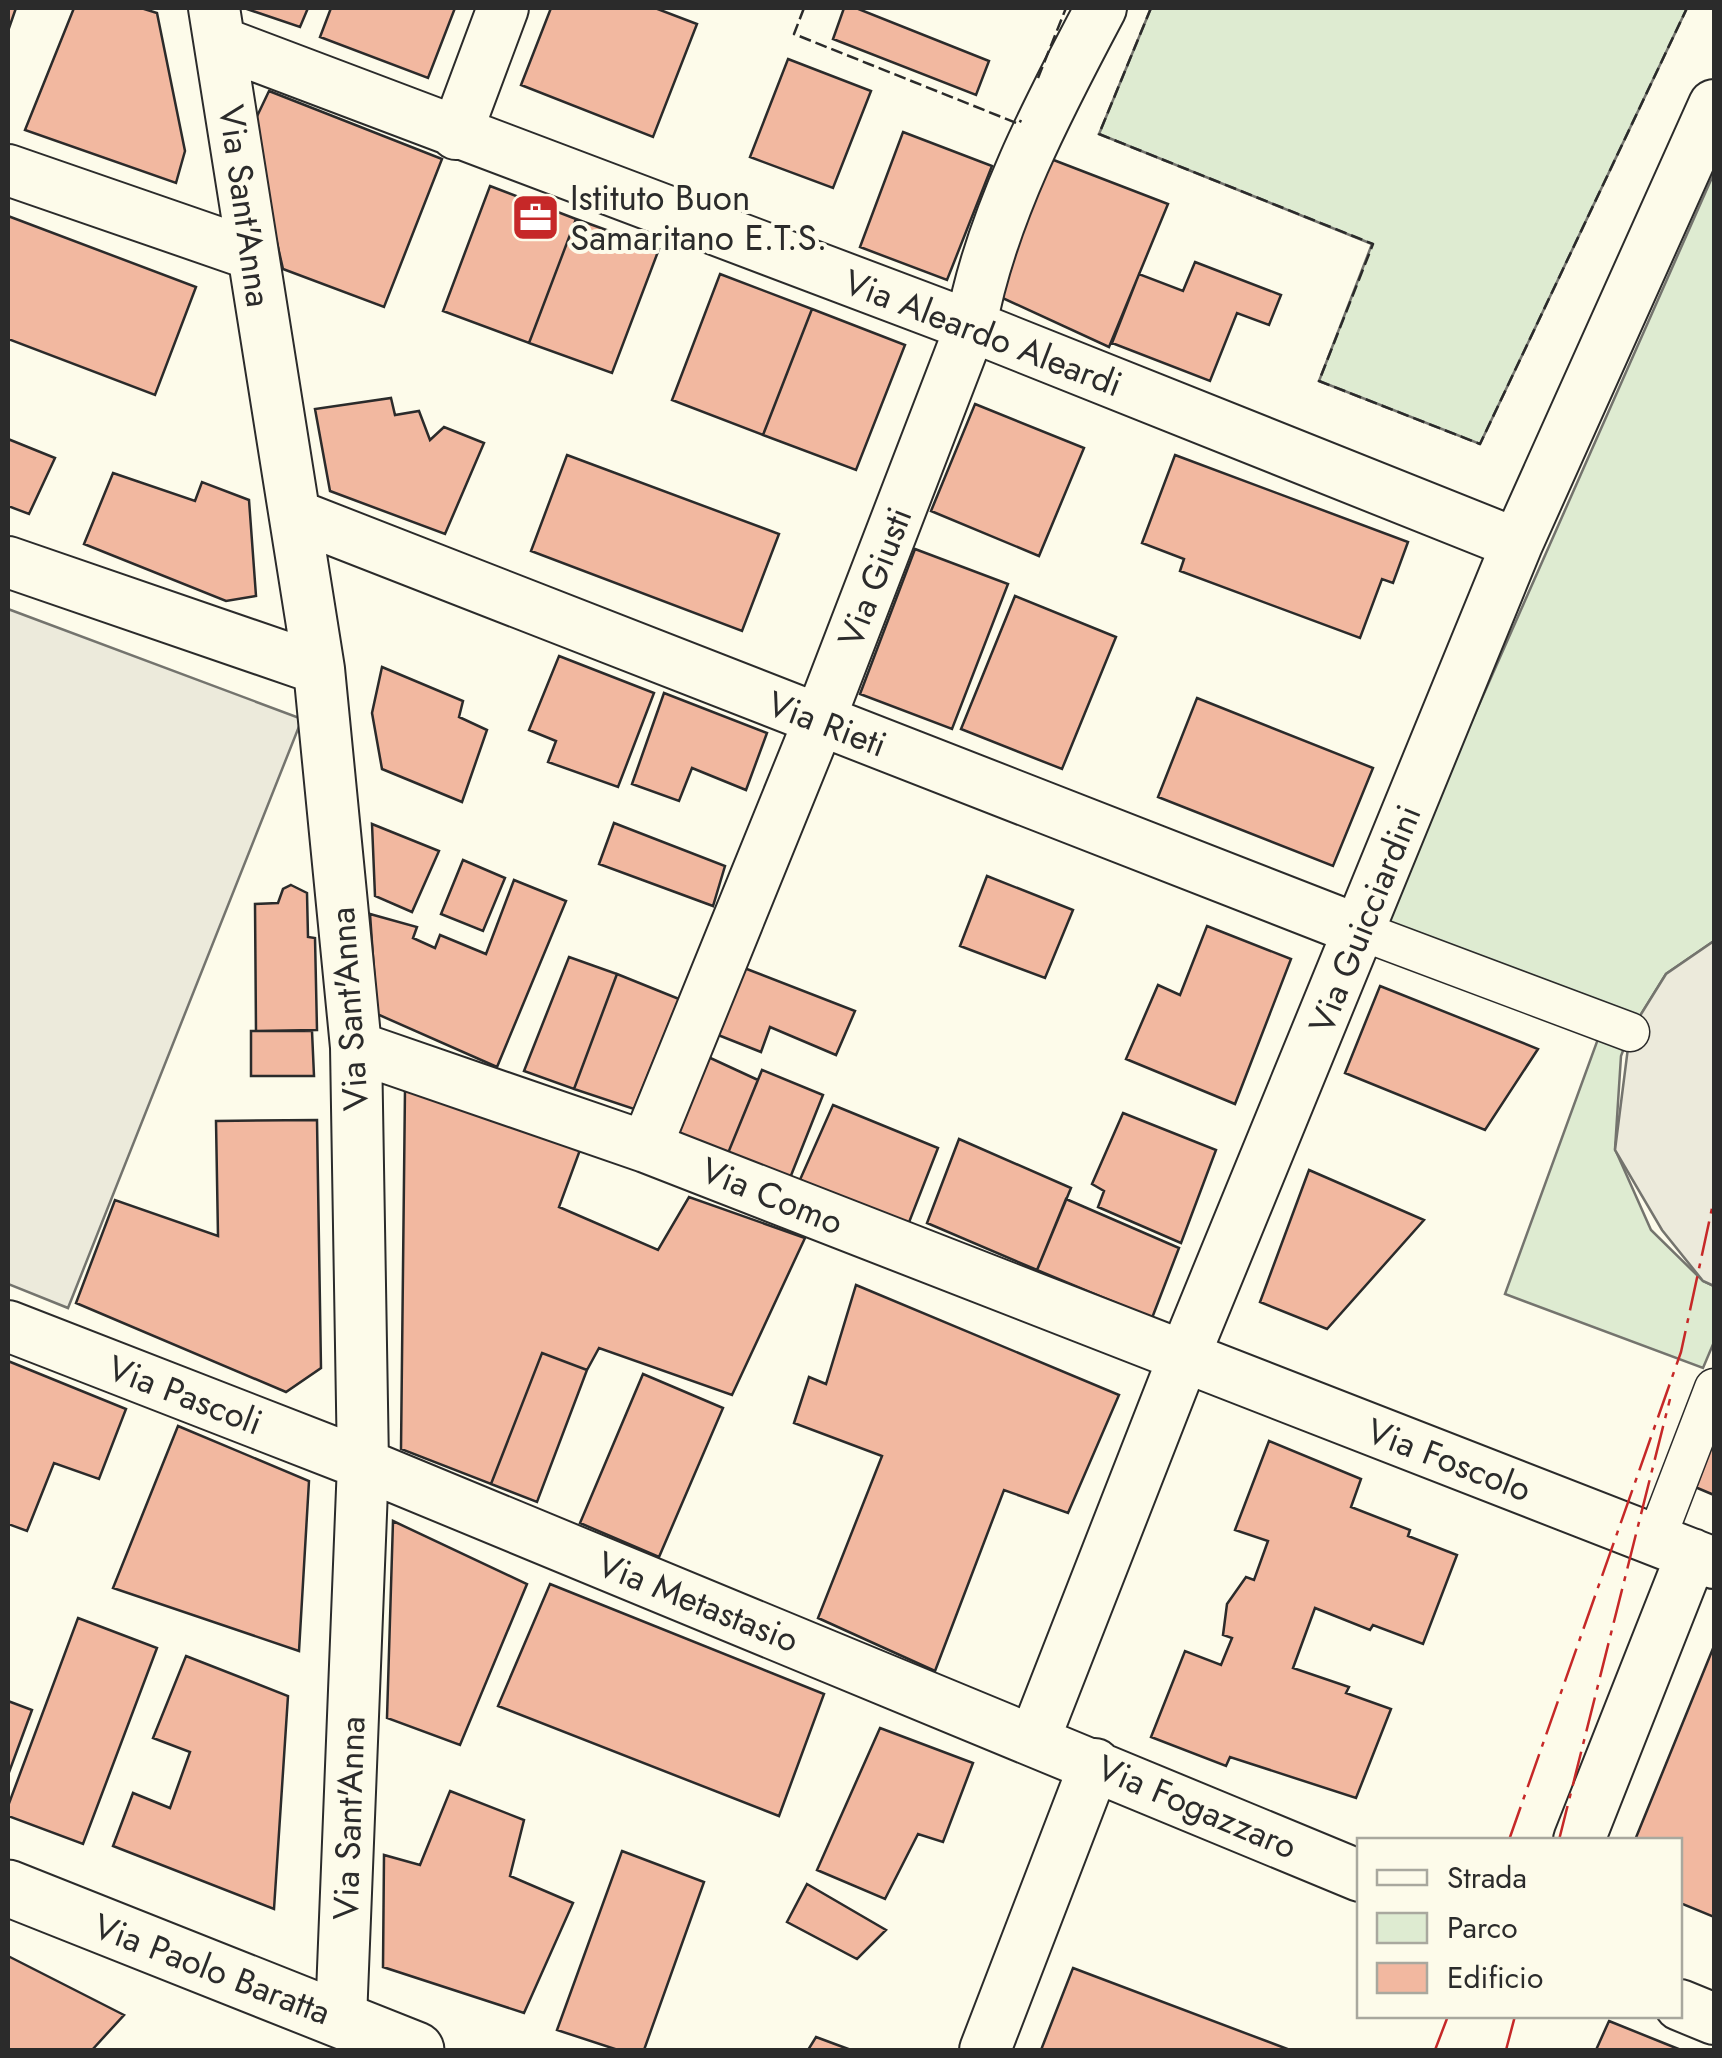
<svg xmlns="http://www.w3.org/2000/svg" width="1722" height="2058" viewBox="0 0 1722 2058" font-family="Jost,sans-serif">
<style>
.green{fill:#deebd1;stroke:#74746e;stroke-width:2.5}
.parking{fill:#eceadb;stroke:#74746e;stroke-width:2.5}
.building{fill:#f2b8a0;stroke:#2b2b2b;stroke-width:2.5}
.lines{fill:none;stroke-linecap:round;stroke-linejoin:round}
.pedestrian-casing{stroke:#2b2b2b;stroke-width:41}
.minor-casing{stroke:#2b2b2b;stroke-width:54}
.secondary-casing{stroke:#2b2b2b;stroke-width:59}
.pedestrian{stroke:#fdfbea;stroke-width:38}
.minor{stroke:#fdfbea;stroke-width:50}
.secondary{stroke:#fdfbea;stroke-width:55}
.fence{stroke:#2b2b2b;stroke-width:2.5;stroke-dasharray:12 5;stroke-linecap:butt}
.power{stroke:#c62828;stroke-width:2.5;stroke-dasharray:35 8 5 8;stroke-linecap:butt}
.labels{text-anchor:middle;stroke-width:8;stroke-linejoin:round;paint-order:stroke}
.poi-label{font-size:35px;fill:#2b2b2b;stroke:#fdfbea;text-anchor:start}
.street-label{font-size:35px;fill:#2b2b2b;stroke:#fdfbea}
</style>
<rect width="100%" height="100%" fill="#fdfbea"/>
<path class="green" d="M 1151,8 L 1687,8 L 1480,444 L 1319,381 L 1372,244 L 1099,134 Z
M 1714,173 L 1714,941 L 1666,974 L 1630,1032 L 1621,1056 L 1615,1149 L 1651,1230 L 1703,1281 L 1714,1286 L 1714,1342 L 1703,1368 L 1505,1294 L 1610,1006 L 1383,922 Z"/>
<path class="parking" d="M 8,609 L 302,719 L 68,1308 L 8,1284 Z
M 1714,941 L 1714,1286 L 1703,1281 L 1662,1230 L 1615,1150 L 1630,1032 L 1666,974 Z"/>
<path class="building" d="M 8,8 L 16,8 L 8,31 Z
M 74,8 L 141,8 L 157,13 L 185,151 L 176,183 L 25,130 Z
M 244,8 L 308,8 L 300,27 Z
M 331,8 L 455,8 L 428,78 L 320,37 Z
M 551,8 L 655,8 L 697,24 L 653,137 L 521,85 Z
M 844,8 L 856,8 L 989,61 L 976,95 L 833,39 Z
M 788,59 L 871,91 L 833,188 L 750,157 Z
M 269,91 L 442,159 L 384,307 L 283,269 L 251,129 Z
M 903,132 L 992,166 L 947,280 L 860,247 Z
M 1051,159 L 1168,204 L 1109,347 L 996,295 Z
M 490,186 L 576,219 L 529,343 L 443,311 Z
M 8,216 L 196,287 L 155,395 L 8,339 Z
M 576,219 L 659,249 L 612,373 L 529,343 Z
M 1195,262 L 1281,295 L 1269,325 L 1237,313 L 1210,381 L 1112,343 L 1139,274 L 1183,291 Z
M 720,274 L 812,309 L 763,435 L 672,400 Z
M 812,309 L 905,345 L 856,470 L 763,435 Z
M 391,398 L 395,415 L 419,411 L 430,440 L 444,427 L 484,443 L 445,534 L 330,491 L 315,409 Z
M 975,404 L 1084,448 L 1039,556 L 931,511 Z
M 8,439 L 55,458 L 29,514 L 8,506 Z
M 567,455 L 779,534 L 742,631 L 531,551 Z
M 1175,455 L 1408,542 L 1393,583 L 1382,579 L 1360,638 L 1180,571 L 1184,559 L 1142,543 Z
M 113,473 L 195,501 L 202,482 L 249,500 L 256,596 L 226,601 L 84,544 Z
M 915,549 L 1008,584 L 952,729 L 860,694 Z
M 1015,596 L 1116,637 L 1062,769 L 961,729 Z
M 559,656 L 654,693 L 618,787 L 548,762 L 556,741 L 529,730 Z
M 382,667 L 463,701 L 459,717 L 487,730 L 462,802 L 382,769 L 372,713 Z
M 664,693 L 767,733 L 746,790 L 692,768 L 679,801 L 632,784 Z
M 1197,698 L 1373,768 L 1333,866 L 1158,797 Z
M 614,823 L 725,866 L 713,906 L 599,864 Z
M 372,824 L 439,851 L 412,912 L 375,896 Z
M 463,860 L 505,878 L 483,931 L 441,914 Z
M 987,876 L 1073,910 L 1045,978 L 960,946 Z
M 514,880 L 566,901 L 497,1067 L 377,1014 L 370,914 L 417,927 L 413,938 L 435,948 L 440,935 L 486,954 Z
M 291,885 L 307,893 L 308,937 L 315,938 L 317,1030 L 256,1031 L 255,904 L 278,903 L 283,889 Z
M 1207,926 L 1291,959 L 1235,1104 L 1126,1059 L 1158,985 L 1180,995 Z
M 569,957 L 617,974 L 574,1089 L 524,1071 Z
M 739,966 L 855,1011 L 836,1055 L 770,1027 L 761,1052 L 713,1033 Z
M 617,974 L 679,999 L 634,1109 L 574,1089 Z
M 1380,986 L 1538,1049 L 1485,1130 L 1345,1073 Z
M 251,1031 L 312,1031 L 314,1076 L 251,1076 Z
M 706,1056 L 758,1080 L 726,1158 L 675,1133 Z
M 762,1070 L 823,1095 L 788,1183 L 726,1158 Z
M 405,1089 L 580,1150 L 559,1207 L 658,1250 L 689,1197 L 805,1238 L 732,1395 L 599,1348 L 587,1370 L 542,1353 L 491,1484 L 401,1449 Z
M 833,1105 L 938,1148 L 908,1225 L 799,1182 Z
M 1123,1113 L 1216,1150 L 1181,1243 L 1098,1207 L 1104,1191 L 1092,1184 Z
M 317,1120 L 321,1368 L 286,1392 L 76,1303 L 115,1200 L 218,1236 L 216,1121 Z
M 959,1139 L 1071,1188 L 1037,1270 L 927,1223 Z
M 1309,1170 L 1424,1220 L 1327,1329 L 1260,1302 Z
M 1066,1199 L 1179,1248 L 1152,1318 L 1037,1270 Z
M 856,1285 L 1119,1395 L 1068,1513 L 1004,1490 L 935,1671 L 818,1618 L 882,1456 L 794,1423 L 809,1377 L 826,1384 Z
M 542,1353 L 587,1370 L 537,1502 L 491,1484 Z
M 8,1361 L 126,1409 L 99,1479 L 54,1463 L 27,1531 L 8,1524 Z
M 643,1374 L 723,1408 L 659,1557 L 580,1523 Z
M 178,1426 L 309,1481 L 299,1651 L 113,1588 Z
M 1714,1437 L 1714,1495 L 1695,1487 Z
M 1269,1441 L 1361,1479 L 1351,1507 L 1410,1530 L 1408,1536 L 1457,1555 L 1423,1644 L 1373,1625 L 1370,1630 L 1315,1608 L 1293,1668 L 1349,1687 L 1346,1693 L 1391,1709 L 1356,1798 L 1230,1757 L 1226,1766 L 1151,1737 L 1185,1651 L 1221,1665 L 1232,1638 L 1223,1635 L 1227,1604 L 1246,1577 L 1254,1580 L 1268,1541 L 1235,1530 Z
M 393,1521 L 527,1584 L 460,1745 L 387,1718 Z
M 550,1584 L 824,1694 L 779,1816 L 498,1706 Z
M 78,1618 L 157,1648 L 83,1844 L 8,1816 L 8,1806 Z
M 1714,1646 L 1714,1917 L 1680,1903 L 1680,1840 L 1635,1840 Z
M 186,1656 L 288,1696 L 274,1909 L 113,1846 L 133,1793 L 170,1808 L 190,1752 L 153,1738 Z
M 8,1701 L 32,1710 L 8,1775 Z
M 880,1728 L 973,1763 L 943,1842 L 918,1834 L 885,1899 L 817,1870 Z
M 450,1791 L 524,1820 L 510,1876 L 573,1903 L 524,2013 L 383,1967 L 384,1855 L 420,1865 Z
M 622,1851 L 704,1882 L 644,2050 L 618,2050 L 557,2030 Z
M 807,1884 L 886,1930 L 857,1959 L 787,1922 Z
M 8,1956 L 124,2015 L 92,2050 L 8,2050 Z
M 1073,1968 L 1290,2050 L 1041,2050 Z
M 1609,2021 L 1681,2050 L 1596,2050 Z
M 816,2037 L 851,2050 L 808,2050 Z"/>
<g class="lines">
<defs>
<path id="pedestrian" d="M 1361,931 L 1630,1032
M 1656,1539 L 1714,1388"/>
<path id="minor" d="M 214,8 L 319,669 L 356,1047 L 363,1464 L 341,2019
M 222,43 L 971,326 L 1517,544
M 456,134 L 503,8
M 8,170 L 251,254
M 295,515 L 1361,931
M 8,562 L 319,669
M 356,1047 L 646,1147 L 1714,1563
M 646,1147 L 819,721 L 971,326 C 990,218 1050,104 1101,8
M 8,1326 L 363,1464 L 1360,1876
M 1034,1740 L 1183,1359 L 1517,544 L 1714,105
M 1579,1840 L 1692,1554
M 1680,2005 L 1714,2019
M 985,2050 L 1095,1764"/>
<path id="secondary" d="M 8,1888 L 416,2050"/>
</defs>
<use href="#pedestrian" class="pedestrian-casing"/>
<use href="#minor" class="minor-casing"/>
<use href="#secondary" class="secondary-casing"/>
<use href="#pedestrian" class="pedestrian"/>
<use href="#minor" class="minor"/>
<use href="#secondary" class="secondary"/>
<path class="fence" d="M 804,8 L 794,34 L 1019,124 L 1021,120
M 1151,8 L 1099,134 L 1373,244 L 1319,381 L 1480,444 L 1687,8
M 1038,78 L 1066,8"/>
<path class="power" d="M 1509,1840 L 1681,1352 L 1714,1199
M 1559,1840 L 1670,1399
M 1435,2050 L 1448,2016
M 1506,2050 L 1515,2016"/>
</g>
<defs>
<symbol id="office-square" viewBox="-11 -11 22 22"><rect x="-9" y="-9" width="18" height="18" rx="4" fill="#c62828" stroke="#fdfbea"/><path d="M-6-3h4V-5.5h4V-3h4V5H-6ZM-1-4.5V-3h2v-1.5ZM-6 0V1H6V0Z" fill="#fff"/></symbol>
</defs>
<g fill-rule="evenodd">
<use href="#office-square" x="508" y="190" width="55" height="55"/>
</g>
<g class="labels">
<g class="poi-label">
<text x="570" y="210">Istituto Buon<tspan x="570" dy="40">Samaritano E.T.S.</tspan></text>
</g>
<g class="street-label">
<text transform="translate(245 206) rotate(82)" y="12">Via Sant'Anna</text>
<text transform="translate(983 333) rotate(21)" y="12">Via Aleardo Aleardi</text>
<text transform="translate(875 577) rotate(-69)" y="12">Via Giusti</text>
<text transform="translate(827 724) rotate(21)" y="12">Via Rieti</text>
<text transform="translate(1365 919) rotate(-68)" y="12">Via Guicciardini</text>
<text transform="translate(349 1009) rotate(-94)" y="12">Via Sant'Anna</text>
<text transform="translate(772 1196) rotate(22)" y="12">Via Como</text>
<text transform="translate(185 1395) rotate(21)" y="12">Via Pascoli</text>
<text transform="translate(1449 1460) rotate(21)" y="12">Via Foscolo</text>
<text transform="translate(698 1602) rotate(22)" y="12">Via Metastasio</text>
<text transform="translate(1197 1807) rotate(23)" y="12">Via Fogazzaro</text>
<text transform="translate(349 1818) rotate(-88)" y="12">Via Sant'Anna</text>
<text transform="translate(212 1969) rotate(21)" y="12">Via Paolo Baratta</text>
</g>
</g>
<rect width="1722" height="2058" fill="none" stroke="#2b2b2b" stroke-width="20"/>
<rect x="1357" y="1838" width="325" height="180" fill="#fdfbea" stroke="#a9a89e" stroke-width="2.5"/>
<rect x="1377" y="1870" width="50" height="15" fill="#fdfbea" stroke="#a9a89e" stroke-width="2.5"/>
<text x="1447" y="1888" font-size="30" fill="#2b2b2b">Strada</text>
<rect x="1377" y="1913" width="50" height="30" fill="#deebd1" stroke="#a9a89e" stroke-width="2.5"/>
<text x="1447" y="1938" font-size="30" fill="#2b2b2b">Parco</text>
<rect x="1377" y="1963" width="50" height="30" fill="#f2b8a0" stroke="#a9a89e" stroke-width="2.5"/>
<text x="1447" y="1988" font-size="30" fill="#2b2b2b">Edificio</text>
</svg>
